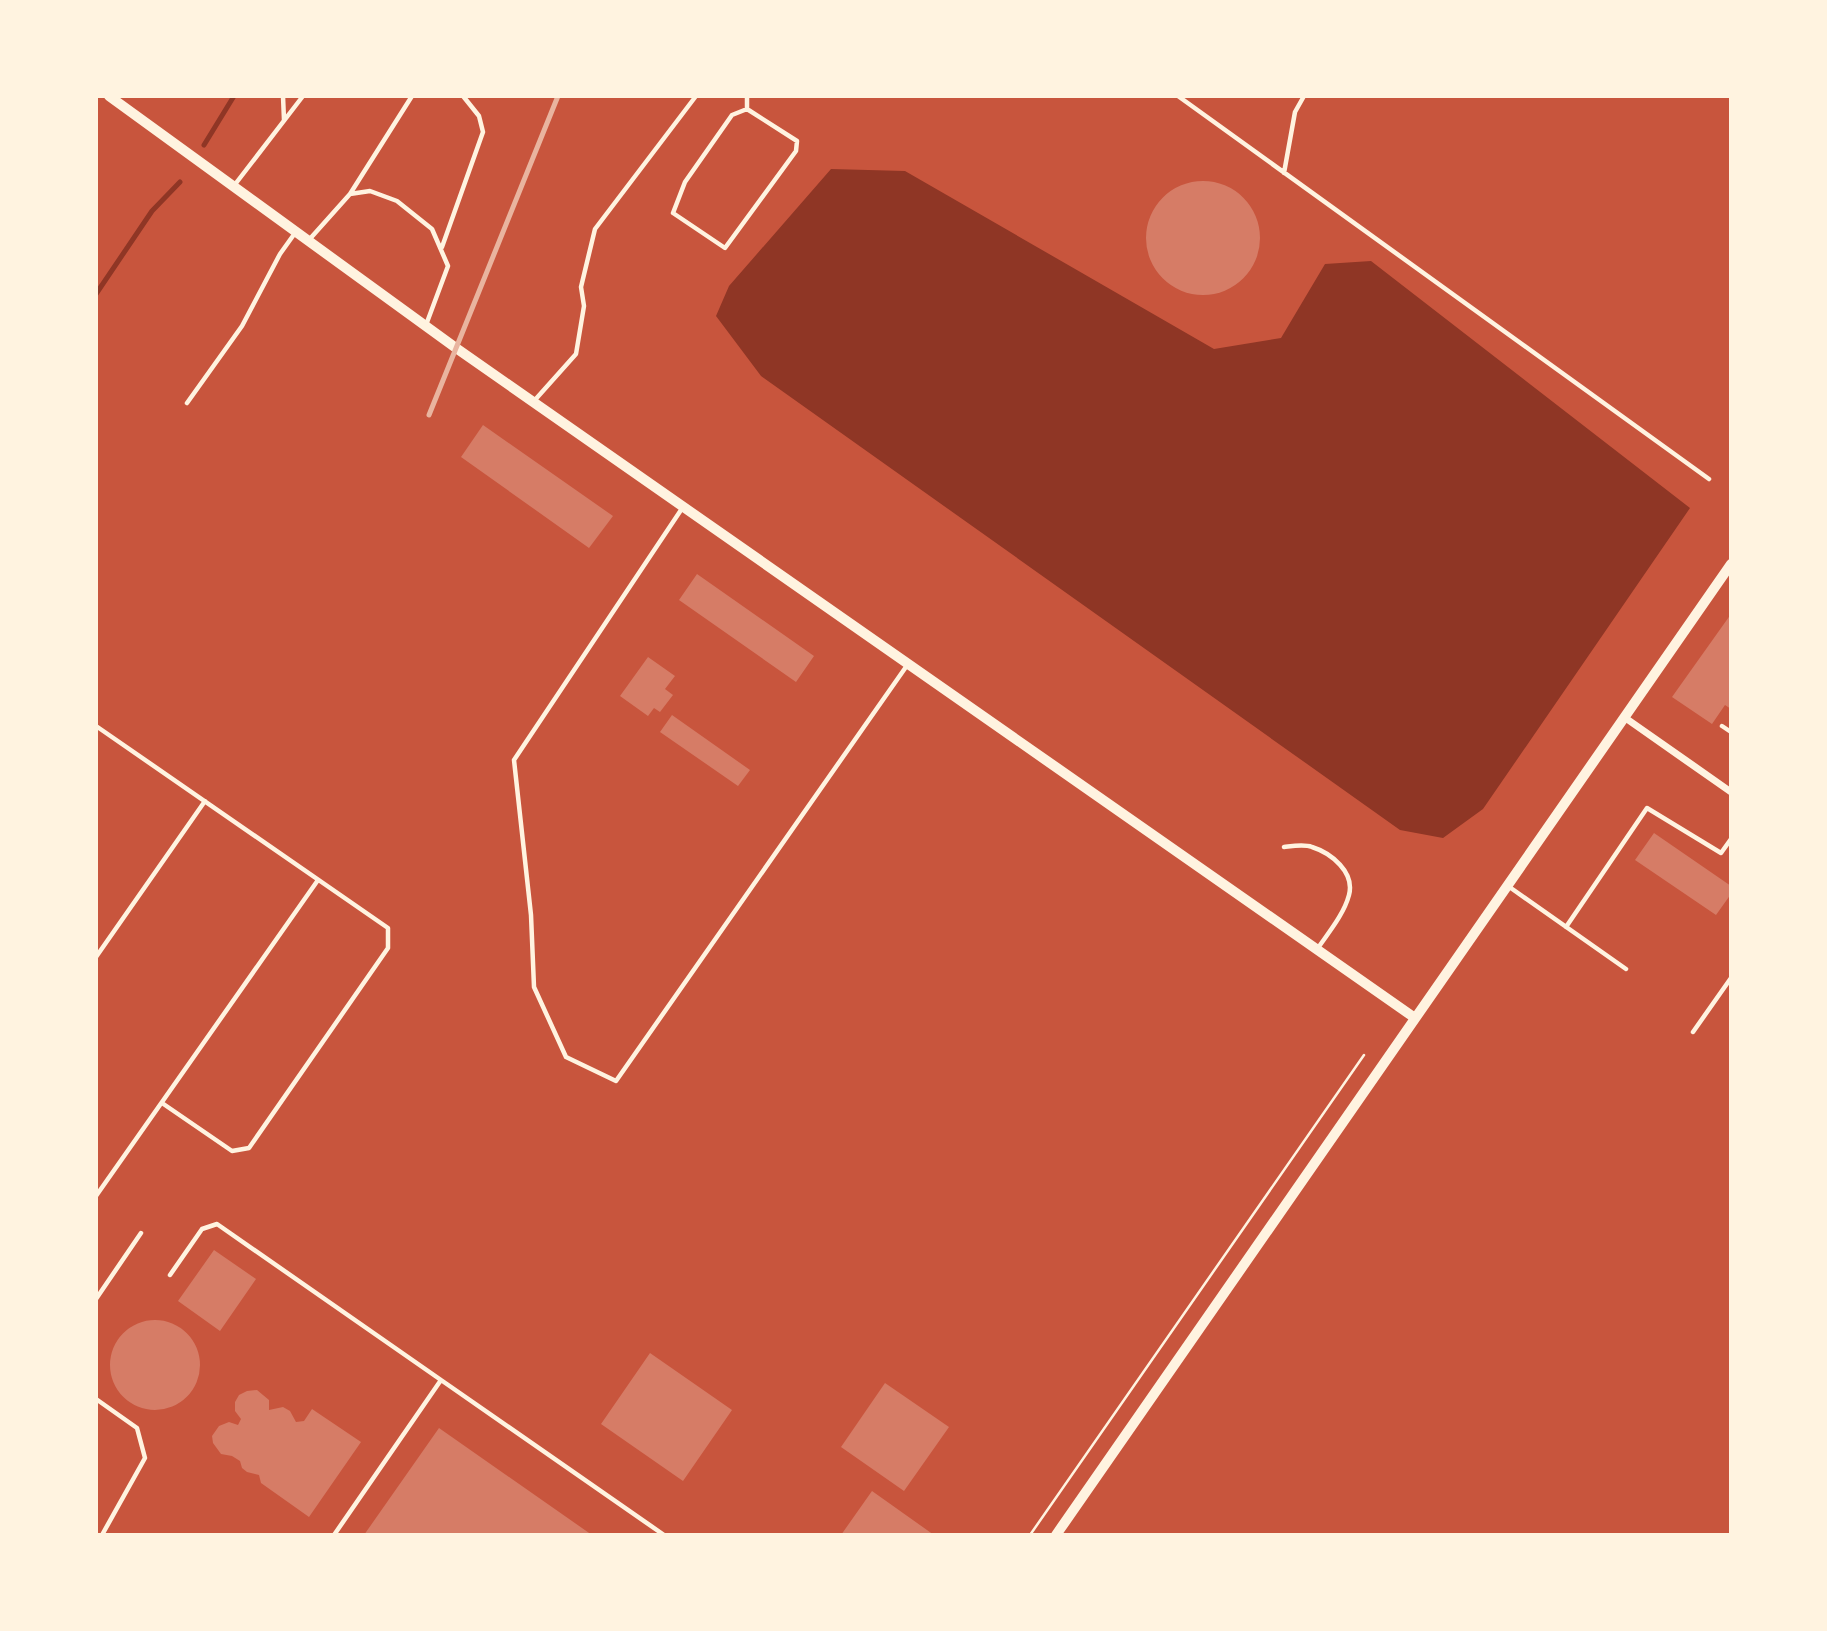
<svg xmlns="http://www.w3.org/2000/svg" width="1827" height="1631" viewBox="0 0 1827 1631" font-family="Cabin,sans-serif">
<style>
.water{fill:#8f3625}
.lines{fill:none;stroke-linecap:round;stroke-linejoin:round}
.stream{stroke:#8f3625;stroke-width:5}
.building{fill:#d67c66}
.path{stroke:#fff3e0;stroke-width:2.5}
.service{stroke:#fff3e0;stroke-width:4.5}
.minor{stroke:#fff3e0;stroke-width:7}
.tertiary{stroke:#fff3e0;stroke-width:10}
.rail{stroke:#e9b49f;stroke-width:5}
</style>
<rect width="100%" height="100%" fill="#c8553d"/>
<path class="water" d="M 831,169 L 905,171 L 1214,349 L 1281,338 L 1325,264 L 1371,261 L 1690,508 L 1483,809 L 1443,838 L 1400,830 L 761,376 L 716,316 L 729,286 Z"/>
<g class="lines">
<path class="stream" d="M 204,145 L 234,96
M 96,294 L 152,211 L 180,182"/>
</g>
<path class="building" d="M1146 238a57 57 0 1 1 114 0a57 57 0 1 1-114 0Z
M 483,425 L 613,516 L 589,548 L 461,457 Z
M 697,574 L 814,656 L 796,682 L 679,600 Z
M 1731,614 L 1731,709 L 1725,705 L 1712,724 L 1672,697 Z
M 648,657 L 675,676 L 665,689 L 673,695 L 660,712 L 654,708 L 648,716 L 620,696 Z
M 672,715 L 750,770 L 738,786 L 660,732 Z
M 1654,833 L 1731,886 L 1731,894 L 1716,915 L 1635,860 Z
M 214,1250 L 256,1279 L 220,1331 L 178,1301 Z
M110 1365a45 45 0 1 1 90 0a45 45 0 1 1-90 0Z
M 650,1353 L 732,1410 L 683,1481 L 601,1424 Z
M 885,1383 L 949,1427 L 904,1491 L 841,1447 Z
M 257,1390 L 269,1400 L 269,1410 L 283,1407 L 290,1411 L 296,1422 L 304,1421 L 312,1409 L 361,1442 L 309,1517 L 261,1483 L 259,1475 L 247,1472 L 242,1468 L 240,1461 L 232,1456 L 221,1454 L 213,1443 L 212,1436 L 219,1426 L 229,1422 L 238,1425 L 241,1419 L 235,1411 L 235,1402 L 239,1395 L 247,1391 Z
M 439,1428 L 592,1535 L 364,1535 Z
M 872,1491 L 934,1535 L 841,1535 Z"/>
<g class="lines">
<path class="path" d="M 1030,1535 L 1364,1055"/>
<path class="service" d="M 283,96 L 284,120
M 747,96 L 747,109
M 1178,96 L 1709,479
M 747,109 L 797,141 L 796,151 L 725,248 L 673,213 L 685,182 L 732,115 Z
M 1284,173 L 1295,112 L 1304,96
M 233,187 L 303,96
M 350,194 L 412,96
M 308,241 L 350,194 L 370,191 L 397,201 L 432,229 L 448,266 L 426,325
M 442,247 L 483,132 L 479,116 L 463,96
M 534,401 L 576,354 L 584,306 L 581,287 L 595,229 L 696,96
M 187,403 L 242,326 L 280,254 L 295,233
M 683,507 L 514,760 L 531,915 L 534,987 L 566,1057 L 616,1081 L 908,664
M 96,726 L 388,928 L 388,948 L 249,1148 L 232,1151 L 162,1103
M 1722,726 L 1731,732
M 1284,847 C 1293,846 1304,844 1312,847 C 1331,853 1355,872 1349,895 C 1344,914 1329,932 1318,948
M 1508,886 L 1626,969
M 1566,927 L 1647,808 L 1721,853 L 1731,839
M 96,957 L 205,801
M 1693,1032 L 1731,978
M 96,1196 L 318,880
M 170,1275 L 202,1229 L 217,1224 L 441,1380
M 96,1299 L 141,1233
M 96,1399 L 137,1428 L 145,1458 L 102,1535
M 334,1535 L 441,1380 L 664,1535"/>
<path class="minor" d="M 1624,717 L 1731,792"/>
<path class="tertiary" d="M 109,96 L 456,348 L 1415,1018
M 1056,1535 L 1731,564"/>
<path class="rail" d="M 429,415 L 558,96"/>
</g>
<rect width="1827" height="1631" fill="none" stroke="#fff3e0" stroke-width="196"/>
</svg>
